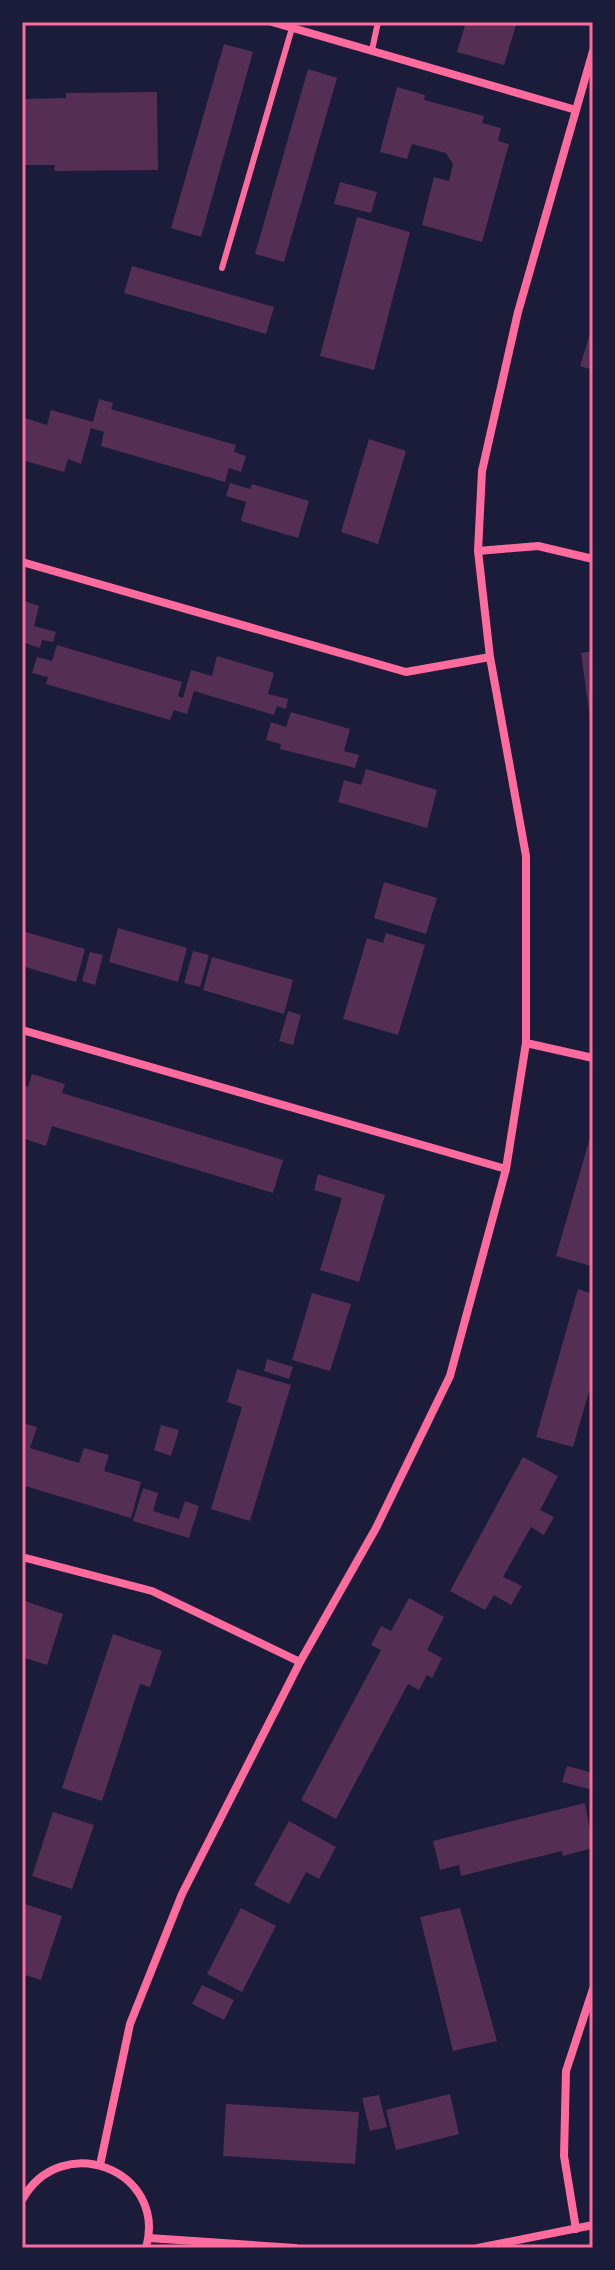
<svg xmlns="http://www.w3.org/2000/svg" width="615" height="2270" viewBox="0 0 615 2270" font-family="'Varela Round',sans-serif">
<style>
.building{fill:#542f53}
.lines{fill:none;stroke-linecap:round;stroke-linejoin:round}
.service{stroke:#ff6b9d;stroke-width:6}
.minor{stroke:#ff6b9d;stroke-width:8}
.neatline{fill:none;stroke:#ff6b9d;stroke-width:3}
</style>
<rect width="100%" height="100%" fill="#1b1b3a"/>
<path class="building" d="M 466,22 L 517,22 L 504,65 L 457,52 Z
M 224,44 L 253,52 L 201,237 L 171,228 Z
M 308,69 L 337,78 L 284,262 L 255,254 Z
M 397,87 L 425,95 L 424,100 L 484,116 L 482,123 L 501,128 L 498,141 L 509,144 L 482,242 L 422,225 L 434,177 L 449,181 L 453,164 L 446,153 L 412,144 L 407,159 L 380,152 Z
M 157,92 L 158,170 L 54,171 L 55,165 L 22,165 L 22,99 L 66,98 L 66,93 Z
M 340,182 L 377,192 L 371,213 L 334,204 Z
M 357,217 L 410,232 L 374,370 L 320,356 Z
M 132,266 L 274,307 L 266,334 L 124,293 Z
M 592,327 L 593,327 L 593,370 L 580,366 Z
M 99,399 L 113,403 L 111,409 L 236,445 L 234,452 L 246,456 L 241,472 L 229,468 L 225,482 L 101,446 L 104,432 L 91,428 L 81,464 L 68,459 L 64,472 L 22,460 L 22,417 L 47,425 L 51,410 L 93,422 Z
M 369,439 L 406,451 L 378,544 L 341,532 Z
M 230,483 L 250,489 L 252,484 L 309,501 L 298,538 L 241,521 L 246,502 L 226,496 Z
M 22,600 L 39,606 L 34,626 L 56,632 L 53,642 L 42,640 L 40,648 L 22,642 Z
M 57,645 L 182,682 L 178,696 L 183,698 L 191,670 L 212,676 L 217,656 L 274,673 L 268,694 L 288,699 L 286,709 L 277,706 L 274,715 L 194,691 L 187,714 L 174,710 L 170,720 L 46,684 L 48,677 L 32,673 L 37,657 L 52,661 Z
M 593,651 L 593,725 L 591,725 L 581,653 Z
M 291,712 L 350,729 L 344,751 L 359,755 L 355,768 L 280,749 L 281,744 L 266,740 L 271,722 L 286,727 Z
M 366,769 L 437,790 L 427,828 L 338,802 L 344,780 L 361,785 Z
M 384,882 L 437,898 L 426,934 L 374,918 Z
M 118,928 L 187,948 L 178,982 L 109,962 Z
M 22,931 L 85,949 L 76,982 L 22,966 Z
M 386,933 L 425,945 L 398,1035 L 343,1019 L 367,938 L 383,943 Z
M 193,951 L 209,955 L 200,987 L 184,983 Z
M 90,952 L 103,955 L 95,985 L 82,981 Z
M 212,957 L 293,980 L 284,1014 L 203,990 Z
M 288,1011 L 301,1015 L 293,1045 L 279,1041 Z
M 32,1074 L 65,1084 L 62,1093 L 283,1160 L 273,1193 L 52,1126 L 46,1146 L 22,1138 L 22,1085 L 28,1087 Z
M 593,1127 L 593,1261 L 591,1266 L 556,1256 Z
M 318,1174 L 385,1195 L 359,1282 L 320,1270 L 342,1198 L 314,1190 Z
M 578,1289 L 593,1294 L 593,1378 L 573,1447 L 536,1437 Z
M 312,1293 L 351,1304 L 330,1371 L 292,1360 Z
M 267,1359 L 293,1367 L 289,1379 L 264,1371 Z
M 237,1369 L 291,1385 L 250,1521 L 211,1509 L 242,1407 L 227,1402 Z
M 22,1423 L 37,1427 L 30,1448 L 79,1463 L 84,1448 L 109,1455 L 104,1471 L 141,1482 L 131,1518 L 22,1485 Z
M 161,1425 L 179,1430 L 171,1456 L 154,1450 Z
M 523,1457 L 558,1476 L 540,1510 L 554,1517 L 544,1535 L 531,1527 L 503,1577 L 522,1586 L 511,1605 L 494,1595 L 485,1610 L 450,1591 Z
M 143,1488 L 158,1493 L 153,1511 L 179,1519 L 185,1501 L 199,1506 L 189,1538 L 133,1521 Z
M 409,1598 L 444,1617 L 427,1650 L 442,1658 L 432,1678 L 427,1675 L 419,1690 L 408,1684 L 336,1819 L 301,1800 L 381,1650 L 371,1645 L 381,1626 L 391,1631 Z
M 22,1600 L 63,1614 L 47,1665 L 22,1657 Z
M 113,1634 L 162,1651 L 150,1687 L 140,1684 L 102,1801 L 62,1788 Z
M 567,1766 L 593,1773 L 593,1790 L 562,1782 Z
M 585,1803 L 593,1848 L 563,1856 L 562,1851 L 461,1876 L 459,1865 L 440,1870 L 433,1841 Z
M 53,1812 L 94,1825 L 72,1889 L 32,1876 Z
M 289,1821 L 336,1847 L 319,1879 L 306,1872 L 289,1904 L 254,1885 Z
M 22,1903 L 62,1916 L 41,1980 L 22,1974 Z
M 241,1908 L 276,1926 L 242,1992 L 207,1974 Z
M 460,1908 L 497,2041 L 453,2051 L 420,1917 Z
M 202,1985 L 234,2000 L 224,2020 L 192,2004 Z
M 450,2094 L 459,2134 L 396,2150 L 386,2110 Z
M 379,2095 L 387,2127 L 370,2131 L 362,2098 Z
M 226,2104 L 359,2112 L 355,2164 L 223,2156 Z"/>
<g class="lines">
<path class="service" d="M 372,50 L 378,22
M 222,268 L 292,28"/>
<path class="minor" d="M 272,22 L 576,110
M 478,551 L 538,546 L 593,559
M 22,562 L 406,672 L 490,657
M 22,1030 L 506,1169
M 526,1043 L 593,1058
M 22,1557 L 152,1591 L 300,1662
M 100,2165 L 130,2024 L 182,1894 L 300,1662 L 376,1528 L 450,1376 L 506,1169 L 526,1043 L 526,856 L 490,657 L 478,551 L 482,471 L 518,312 L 593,51
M 22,2200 C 61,2129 168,2170 146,2248
M 576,2229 L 564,2156 L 566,2071 L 593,1989
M 149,2238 L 295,2248
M 478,2248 L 593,2225"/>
</g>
<rect width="615" height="2270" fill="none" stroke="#1b1b3a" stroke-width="48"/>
<rect x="24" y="24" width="567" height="2222" class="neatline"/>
</svg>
